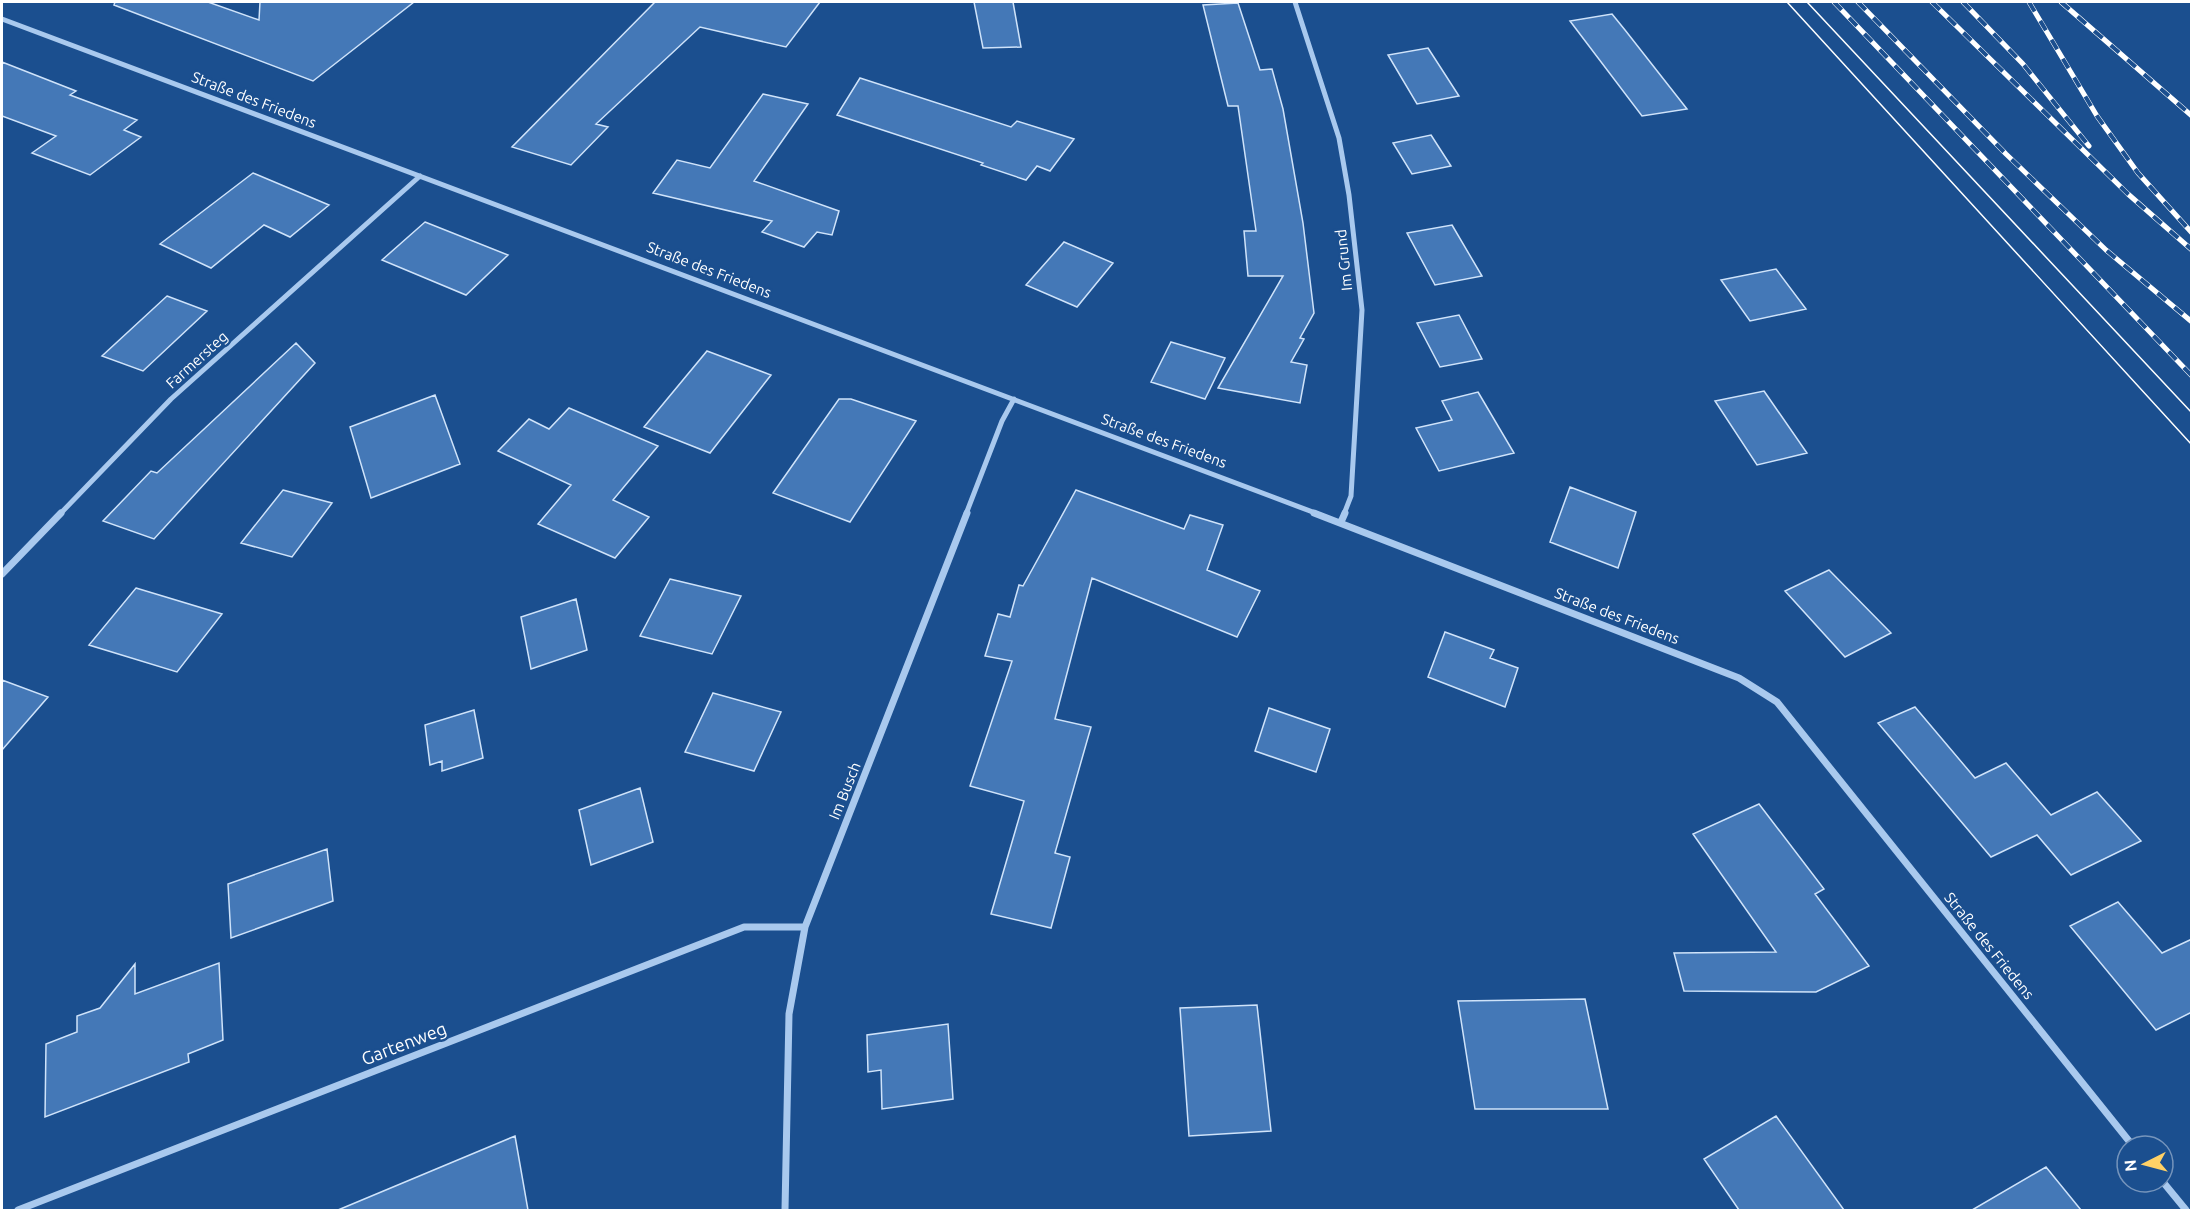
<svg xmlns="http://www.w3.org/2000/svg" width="2193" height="1212" viewBox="0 0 2193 1212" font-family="Ubuntu,sans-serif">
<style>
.building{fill:#4478b7;stroke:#cfe3fa;stroke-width:1.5}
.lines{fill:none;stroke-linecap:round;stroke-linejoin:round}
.minor-far1{stroke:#a9c9ee;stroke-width:5}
.minor{stroke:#a9c9ee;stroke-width:7}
.tram{stroke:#fff;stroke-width:1.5}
.rail-casing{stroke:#fff;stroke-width:5}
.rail{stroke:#1b4f8f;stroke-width:4;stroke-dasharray:11;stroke-linecap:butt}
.labels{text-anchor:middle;stroke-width:5;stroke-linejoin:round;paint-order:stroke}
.street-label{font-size:15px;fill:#fff;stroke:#1b4f8f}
.near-street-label{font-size:18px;fill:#fff;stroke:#1b4f8f}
</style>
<rect width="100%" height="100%" fill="#1b4f8f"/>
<path class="building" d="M 115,2 L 208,2 L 259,20 L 260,2 L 414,2 L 313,81 L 114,5 Z
M 655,2 L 820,2 L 786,47 L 700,27 L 596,124 L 608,127 L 571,165 L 512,147 Z
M 974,2 L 1013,2 L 1021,47 L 983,48 Z
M 1238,3 L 1260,70 L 1272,69 L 1283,109 L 1303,223 L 1314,313 L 1300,338 L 1304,339 L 1291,362 L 1307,365 L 1300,403 L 1218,388 L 1283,276 L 1248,276 L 1244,231 L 1256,231 L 1238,106 L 1228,106 L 1203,5 Z
M 1612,14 L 1625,30 L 1687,109 L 1642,116 L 1570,21 Z
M 1428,48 L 1459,96 L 1417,104 L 1388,55 Z
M 2,62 L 76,91 L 70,95 L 137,120 L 124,130 L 141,137 L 90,175 L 32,153 L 56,136 L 2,116 Z
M 860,78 L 1011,127 L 1017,121 L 1074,139 L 1050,171 L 1037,166 L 1026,180 L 981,165 L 983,163 L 837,115 Z
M 763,94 L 808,104 L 754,181 L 839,211 L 832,235 L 817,232 L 804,247 L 762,232 L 772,221 L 653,193 L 677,160 L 710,168 Z
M 1431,135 L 1451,166 L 1412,174 L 1393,143 Z
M 253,173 L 329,205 L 290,237 L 264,225 L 211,268 L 160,244 Z
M 425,222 L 508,255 L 466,295 L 382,260 Z
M 1452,225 L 1482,276 L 1435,285 L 1407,233 Z
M 1064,242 L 1113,263 L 1077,307 L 1026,285 Z
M 1776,269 L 1806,309 L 1750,321 L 1721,280 Z
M 167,296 L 207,311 L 143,371 L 102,356 Z
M 1459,315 L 1482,359 L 1440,367 L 1417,323 Z
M 1171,342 L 1225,358 L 1205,399 L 1151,382 Z
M 296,343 L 315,363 L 154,539 L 103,521 L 151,471 L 157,473 Z
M 707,351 L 771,375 L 710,453 L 644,427 Z
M 1764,391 L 1807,453 L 1757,465 L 1715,401 Z
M 1478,392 L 1514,453 L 1439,471 L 1416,428 L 1452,420 L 1442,401 Z
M 435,395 L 460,464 L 371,498 L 350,427 Z
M 839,399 L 851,399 L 916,421 L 850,522 L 773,493 Z
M 569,408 L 658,446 L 613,500 L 649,517 L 615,558 L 538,524 L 571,485 L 498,451 L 529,419 L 549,429 Z
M 1570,487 L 1636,512 L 1618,568 L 1550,542 Z
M 283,490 L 332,503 L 292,557 L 241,543 Z
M 1076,490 L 1184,529 L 1190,515 L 1223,525 L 1207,570 L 1260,591 L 1237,637 L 1092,578 L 1055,719 L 1091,727 L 1055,853 L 1070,857 L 1051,928 L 991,914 L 1024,801 L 970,786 L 1012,661 L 985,656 L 998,614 L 1010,617 L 1019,585 L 1023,586 Z
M 1829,570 L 1891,633 L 1845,657 L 1785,591 Z
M 670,579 L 741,596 L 712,654 L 640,636 Z
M 136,588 L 222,614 L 177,672 L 89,645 Z
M 576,599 L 587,650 L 531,669 L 521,617 Z
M 1445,632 L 1494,650 L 1490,658 L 1518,668 L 1505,707 L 1428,677 Z
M 2,680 L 48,697 L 2,750 Z
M 713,693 L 781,712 L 754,771 L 685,752 Z
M 1915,707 L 1975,778 L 2006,763 L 2051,815 L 2097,792 L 2141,841 L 2071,875 L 2037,835 L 1991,857 L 1878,723 Z
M 1269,708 L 1330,729 L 1316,772 L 1255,751 Z
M 474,710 L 483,758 L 442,771 L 442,761 L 430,765 L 425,725 Z
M 640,788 L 653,842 L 591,865 L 579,810 Z
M 1759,804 L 1824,889 L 1815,894 L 1869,966 L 1816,992 L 1684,991 L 1674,953 L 1776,952 L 1693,834 Z
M 327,849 L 333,901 L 231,938 L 228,884 Z
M 2118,902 L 2162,953 L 2192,939 L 2192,1012 L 2156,1030 L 2070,926 Z
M 219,963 L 223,1040 L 188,1054 L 189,1062 L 45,1117 L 46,1044 L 77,1032 L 77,1016 L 100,1008 L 135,964 L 135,994 Z
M 1585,999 L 1608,1109 L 1475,1109 L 1458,1001 Z
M 1257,1005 L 1271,1131 L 1189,1136 L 1180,1008 Z
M 948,1024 L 953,1099 L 882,1109 L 881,1070 L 868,1072 L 867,1035 Z
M 1776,1116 L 1844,1210 L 1739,1210 L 1704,1159 Z
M 515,1136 L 528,1210 L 338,1210 Z
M 2046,1167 L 2081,1210 L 1972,1210 Z"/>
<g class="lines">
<path class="minor-far1" d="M 1295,2 L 1339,138 L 1349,195 L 1362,310 L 1351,496 L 1344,514
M 2,19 L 1318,514
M 60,514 L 171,399 L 420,176
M 966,514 L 1002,421 L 1014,399"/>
<path class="minor" d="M 1314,513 L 1739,678 L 1777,702 L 2133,1146
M 1341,522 L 1345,513
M 2,574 L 61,513
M 2163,1182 L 2186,1210
M 18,1210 L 744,927 L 805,927
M 785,1210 L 789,1014 L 805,927 L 967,513"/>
<path class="tram" d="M 1787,2 L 2192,445
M 1807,2 L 2192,413"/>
<defs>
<path id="rail" d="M 1834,2 L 2192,376
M 1858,2 L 2006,154 L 2106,250 L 2192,322
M 1932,2 L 2128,194 L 2192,250
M 1963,2 L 2023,64 L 2089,146
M 2029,2 L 2097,116 L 2138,173 L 2192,233
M 2061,2 L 2192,116"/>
</defs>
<use href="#rail" class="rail-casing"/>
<use href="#rail" class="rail"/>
</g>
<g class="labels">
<g class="street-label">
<text transform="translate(254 100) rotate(21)" y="5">Straße des Friedens</text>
<text transform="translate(1344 260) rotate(-96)" y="5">Im Grund</text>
<text transform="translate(709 270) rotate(21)" y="5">Straße des Friedens</text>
<text transform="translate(197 360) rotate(-42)" y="5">Farmersteg</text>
<text transform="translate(1164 441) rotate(20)" y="5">Straße des Friedens</text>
<text transform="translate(1617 616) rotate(21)" y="5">Straße des Friedens</text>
<text transform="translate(845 791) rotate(-68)" y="5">Im Busch</text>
<text transform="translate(1989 946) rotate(51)" y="5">Straße des Friedens</text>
</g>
<g class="near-street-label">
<text transform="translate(404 1044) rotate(-21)" y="6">Gartenweg</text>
</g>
</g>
<rect width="2193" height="1212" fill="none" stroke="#ffffff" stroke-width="6"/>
<g transform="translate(2145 1164) rotate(264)"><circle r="28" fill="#1b4f8f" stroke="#7695bc" stroke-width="1.5"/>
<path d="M0-4.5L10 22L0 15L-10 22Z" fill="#ffd166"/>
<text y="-9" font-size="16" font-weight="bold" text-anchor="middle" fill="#ffffff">N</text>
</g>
</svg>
